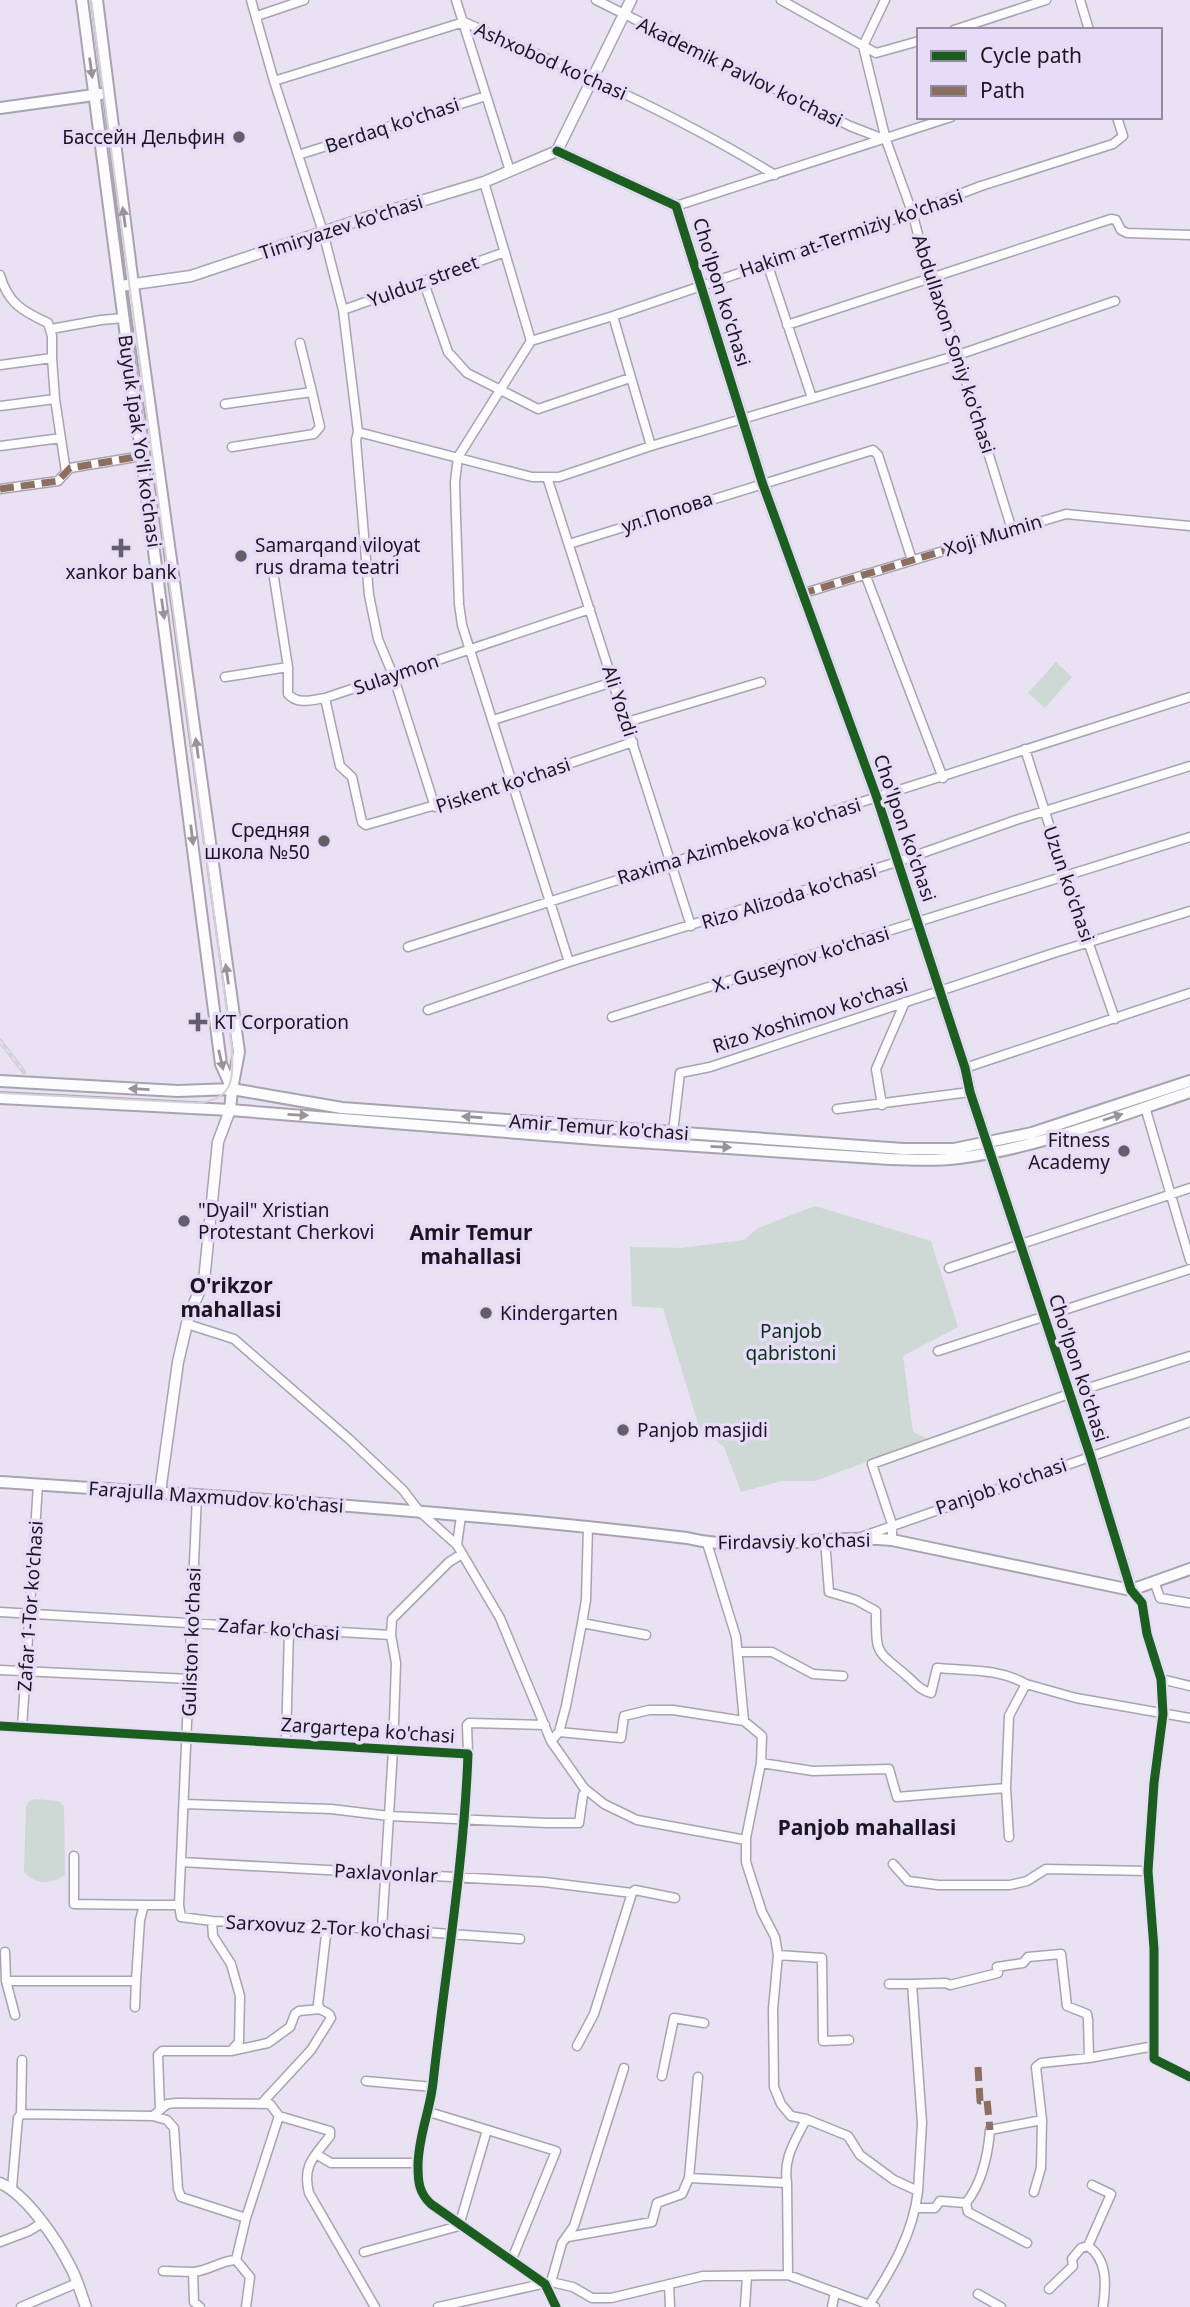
<svg xmlns="http://www.w3.org/2000/svg" width="1190" height="2307" viewBox="0 0 1190 2307" font-family="'Noto Sans',sans-serif">
<style>
.green{fill:#ced8d4}
.lines{fill:none;stroke-linecap:round;stroke-linejoin:round}
.minor-casing{stroke:#a8a3af;stroke-width:11}
.tertiary-casing{stroke:#a8a3af;stroke-width:13}
.secondary-casing{stroke:#a8a3af;stroke-width:14}
.minor{stroke:#fcfbfd;stroke-width:8}
.tertiary{stroke:#fcfbfd;stroke-width:10}
.secondary{stroke:#fcfbfd;stroke-width:10}
.tram{stroke:#d3d1d6;stroke-width:2}
.rail-casing{stroke:#d3d1d6;stroke-width:4.5}
.rail{stroke:#e6dcf8;stroke-width:2;stroke-dasharray:5;stroke-linecap:butt}
.quiet{stroke:#8d6e63;stroke-width:7;stroke-dasharray:14 7;stroke-linecap:butt}
.cycleway-casing{stroke:#e6dcf8;stroke-width:13}
.cycleway{stroke:#1b5e20;stroke-width:9}
.oneway{fill:#96949a}
.poi-dot{fill:#625e6a;stroke:#e6dcf8;stroke-width:2.5}
.labels{text-anchor:middle;stroke-width:7;stroke-linejoin:round;paint-order:stroke}
.street-label{font-size:19px;fill:#1a1720;stroke:#e6dcf8}
.poi-label{font-size:19px;fill:#1a1720;stroke:#e6dcf8;text-anchor:start}
.park-label{font-size:19px;fill:#083216;stroke:#e6dcf8}
.neighbourhood-label{font-size:21px;font-weight:bold;fill:#1a1720;stroke:#e6dcf8}
</style>
<rect width="100%" height="100%" fill="#e8e2f2"/>
<path class="green" d="M 1056,662 L 1072,677 L 1045,708 L 1028,693 Z
M 815,1206 L 931,1241 L 958,1327 L 903,1356 L 913,1432 L 928,1439 L 815,1481 L 782,1481 L 741,1492 L 724,1447 L 699,1427 L 663,1308 L 632,1306 L 630,1247 L 681,1248 L 744,1240 L 758,1228 Z
M 35,1799 L 58,1801 L 64,1806 L 65,1875 C 51,1885 35,1885 24,1872 L 26,1807 L 29,1801 Z"/>
<g class="lines">
<defs>
<path id="minor" d="M 251,0 L 274,81 L 323,232 L 343,310 L 358,432 L 356,440 L 369,595 L 378,639 L 393,675 L 435,807
M 456,0 L 510,171
M 596,0 L 850,126 L 886,140
M 781,0 L 876,53 L 919,41
M 885,0 L 863,46 L 886,140 L 912,212 L 930,279 L 958,355 L 1012,530
M 1080,0 L 1089,30
M 257,16 L 304,0
M 954,30 L 1046,0
M 274,81 L 464,22 C 570,68 676,114 775,175
M 298,155 L 486,96
M 484,182 L 531,341 L 458,457 L 455,482 L 456,517 L 459,604 L 462,625 L 569,962
M 676,206 L 951,117
M 767,263 L 812,398
M 0,275 C 8,303 22,311 48,323 L 52,336 L 52,358 L 0,365
M 423,280 L 448,352 L 467,373 L 538,409 L 630,378
M 343,310 L 505,252
M 613,316 L 651,446
M 787,325 L 1111,219 L 1116,220 L 1121,230 L 1127,233 L 1190,235
M 51,329 L 101,320 L 124,318
M 531,341 L 613,316 L 863,231 L 981,186 L 1113,144 L 1123,136 L 1117,117
M 52,358 L 55,399 L 66,472
M 225,404 L 312,392 L 300,343
M 0,406 L 55,399
M 358,432 L 532,477 L 559,477 L 651,446 L 958,355 L 1115,301
M 0,446 L 61,438
M 232,447 L 314,434 L 320,427 L 312,392
M 547,477 L 691,926
M 0,489 L 58,481 L 70,468 L 142,456
M 569,544 L 873,450 L 878,455 L 912,560
M 865,574 L 943,778
M 274,578 L 288,667
M 801,594 L 1066,514 L 1190,526
M 225,677 L 288,667 L 288,694 C 298,705 311,700 325,698 L 590,609
M 325,698 L 340,766 L 352,777 L 362,822 L 366,825 L 512,783 L 633,742
M 493,720 L 613,682
M 627,722 L 761,682
M 1025,749 L 1066,878 L 1115,1019
M 408,947 L 1190,697
M 428,1010 L 569,962 L 897,862 L 1016,820 L 1190,766
M 612,1017 L 1190,837
M 965,1068 L 1190,993
M 882,1105 L 876,1069 L 905,1002
M 1145,1107 L 1190,1260
M 837,1109 L 970,1092
M 673,1132 L 680,1073 L 710,1067 L 1057,952 L 1190,911
M 949,1268 L 1190,1188
M 187,1324 L 234,1339 L 349,1439 L 403,1490 L 419,1511 L 457,1545 L 500,1618 L 551,1741 L 584,1788 L 604,1804 L 637,1820 L 746,1840
M 938,1351 L 1190,1269
M 197,1495 L 179,1905 L 181,1917 L 212,1921 L 382,1929 L 520,1939
M 861,1537 L 1190,1422
M 825,1540 L 829,1592 L 856,1600 L 876,1611 C 876,1657 876,1649 908,1677 C 916,1684 920,1690 931,1693 L 937,1668 C 969,1671 998,1668 1026,1684
M 892,1540 L 892,1524 L 872,1464 L 1069,1394 L 1190,1356
M 707,1543 L 736,1637 L 744,1721
M 457,1545 L 461,1516
M 1154,1581 L 1160,1598 L 1190,1603
M 1131,1590 L 1142,1603 L 1147,1634 L 1161,1679 L 1163,1714 L 1154,1783 L 1148,1871 L 1154,1949 L 1154,2059 L 1190,2077
M 0,1612 L 391,1635
M 582,1623 L 646,1635
M 738,1652 L 772,1652 L 813,1674 L 843,1676
M 0,1670 L 190,1679
M 1161,1679 L 1190,1686
M 0,1726 L 468,1754 C 464,1864 445,1973 433,2083 C 430,2111 418,2137 418,2166 C 418,2182 419,2193 431,2204 L 545,2284 L 556,2307
M 22,1728 L 38,1485
M 559,1732 L 621,1738 L 624,1716 L 649,1710 L 673,1710 L 744,1721 L 762,1736 L 761,1763 L 746,1838 L 746,1862 L 762,1912 L 775,1937 L 778,1955 L 773,2009 L 774,2087 L 781,2104 L 791,2116 L 806,2119 L 848,2136 L 860,2155 L 894,2180 L 918,2191 C 913,2234 892,2269 869,2305
M 551,1741 L 559,1732 L 566,1706 L 582,1623 L 586,1600 L 588,1526
M 286,1742 L 289,1630
M 468,1754 L 467,1725 L 469,1723 L 545,1725
M 761,1763 L 813,1771 L 889,1769 L 897,1797 L 1006,1788 L 1009,1716 L 1026,1684 L 1076,1698 L 1190,1718
M 1006,1788 L 1009,1837
M 184,1804 L 331,1809 L 389,1816 L 546,1823 L 579,1823 L 583,1795
M 74,1856 L 74,1904 L 144,1905
M 181,1862 L 544,1882 L 632,1893 L 635,1890 L 675,1898
M 893,1864 L 908,1881 L 938,1885 L 1010,1885 L 1027,1881 L 1046,1869 L 1148,1871
M 382,1929 L 393,1750 L 396,1663 L 391,1635 L 392,1619 L 449,1562 L 462,1554
M 5,1952 L 6,1981 L 136,1981 L 140,1920 L 144,1905 L 179,1905
M 778,1955 L 822,1958 L 823,2041 L 849,2040
M 6,1981 L 15,2015
M 889,1984 L 912,1984 L 922,2123 L 918,2191
M 912,1984 L 946,1983 L 950,1985 L 998,1973 L 997,1967 L 1023,1963 L 1028,1957 L 1061,1954 L 1067,2006 L 1087,2014 L 1088,2020 L 1089,2058
M 135,2007 L 136,1981
M 577,2046 L 594,2014 L 632,1893
M 231,2051 L 268,2043 L 290,2027 L 295,2014 L 299,2011 L 320,2009
M 662,2076 L 674,2018 L 704,2023
M 698,2077 L 689,2178 L 787,2183 L 788,2275
M 366,2081 L 433,2087
M 262,2103 L 311,2050 L 331,2018 L 329,2014 L 320,2009 L 318,2004 L 327,1926
M 160,2109 L 158,2055 L 162,2051 L 231,2051 L 239,2042 L 240,1996 L 231,1964 L 213,1936 L 212,1921
M 429,2112 L 556,2151 L 512,2259
M 21,2114 L 22,2060
M 153,2116 L 167,2120 L 174,2128 L 178,2189 L 181,2197 L 246,2218
M 316,2154 L 331,2163 L 418,2163
M 787,2183 C 783,2157 795,2142 806,2119
M 1092,2185 L 1111,2194 L 1088,2246 C 1108,2260 1106,2285 1103,2307
M 12,2188 L 18,2118 L 21,2114 L 153,2116 L 167,2104 L 177,2103 L 270,2104 L 279,2116 L 330,2131 L 330,2136 C 314,2157 302,2165 309,2193 L 375,2307
M 1034,2192 L 1041,2168 L 1042,2120
M 966,2203 L 968,2212 L 1027,2243
M 916,2208 L 935,2208 L 940,2201 L 966,2203 C 982,2183 988,2155 990,2130 L 1042,2120 L 1036,2067 L 1041,2063 L 1089,2058 L 1154,2046
M 568,2237 L 652,2222 L 657,2203 L 682,2194 L 689,2178
M 0,2242 L 29,2231 L 42,2223
M 364,2252 L 459,2226 L 487,2130
M 163,2271 L 193,2272 L 194,2302 L 200,2307
M 193,2272 C 211,2270 219,2261 236,2260
M 551,2282 L 562,2243 L 574,2226 L 624,2068
M 669,2284 L 670,2307
M 1049,2289 L 1073,2266 L 1072,2259 L 1081,2248 L 1088,2246
M 978,2294 L 1001,2307
M 21,2307 L 77,2283
M 246,2307 L 250,2277 L 236,2260 L 246,2218 L 279,2116
M 438,2307 L 551,2282 L 573,2287 L 592,2298 L 611,2298 L 703,2276 L 788,2275 L 875,2307
M 745,2307 L 747,2276
M 832,2307 L 835,2292"/>
<path id="tertiary" d="M 557,151 L 676,206 L 762,482 L 877,798 L 965,1068 L 970,1092 L 1090,1455 L 1131,1590
M 557,151 L 631,0
M 120,286 L 191,276 L 362,219 L 484,182 L 557,151
M 160,1492 L 178,1362 L 189,1315 L 204,1281 L 218,1142 L 230,1110
M 0,2183 C 26,2194 57,2240 70,2266 C 77,2278 81,2294 86,2307"/>
<path id="secondary" d="M 82,0 L 221,1064 L 232,1089
M 97,0 L 133,285 L 239,1052 L 232,1089 L 230,1110
M 0,108 L 101,94
M 0,1081 L 178,1091 L 232,1089 L 342,1108 L 903,1149 L 954,1149 L 1032,1133 L 1190,1081
M 0,1098 L 230,1110 L 607,1140 L 890,1159 C 913,1160 937,1161 959,1158 C 1038,1148 1115,1117 1190,1092
M 0,1482 C 229,1497 458,1511 687,1538 C 754,1554 824,1534 892,1540 L 1131,1590 L 1190,1569"/>
</defs>
<use href="#minor" class="minor-casing"/>
<use href="#tertiary" class="tertiary-casing"/>
<use href="#secondary" class="secondary-casing"/>
<use href="#minor" class="minor"/>
<use href="#tertiary" class="tertiary"/>
<use href="#secondary" class="secondary"/>
<path class="tram" d="M 0,1093 L 198,1103 C 234,1099 233,1079 232,1048 L 91,0"/>
<defs>
<path id="rail" d="M 0,1041 L 24,1072"/>
</defs>
<use href="#rail" class="rail-casing"/>
<use href="#rail" class="rail"/>
<path class="quiet" d="M 0,489 L 58,481 L 70,468 L 142,456
M 801,594 L 1012,530
M 978,2067 L 980,2101 L 987,2100 L 990,2130"/>
<defs>
<path id="cycleway" d="M 557,151 L 676,206 L 762,482 L 877,798 L 965,1068 L 970,1092 L 1090,1455 L 1131,1590 L 1142,1603 L 1147,1634 L 1161,1679 L 1163,1714 L 1154,1783 L 1148,1871 L 1154,1949 L 1154,2059 L 1190,2077
M 0,1726 L 468,1754 C 464,1864 445,1973 433,2083 C 430,2111 418,2137 418,2166 C 418,2182 419,2193 431,2204 L 545,2284 L 556,2307"/>
</defs>
<use href="#cycleway" class="cycleway-casing"/>
<use href="#cycleway" class="cycleway"/>
</g>
<defs><path id="oneway-solid" d="M-6-.8H1V-3.2L6.5 0L1 3.2V.8H-6Z" transform="scale(1.75)"/></defs>
<g class="oneway">
<use href="#oneway-solid" transform="translate(91 68) rotate(82)"/>
<use href="#oneway-solid" transform="translate(124 217) rotate(-98)"/>
<use href="#oneway-solid" transform="translate(163 609) rotate(82)"/>
<use href="#oneway-solid" transform="translate(197 748) rotate(-98)"/>
<use href="#oneway-solid" transform="translate(192 835) rotate(83)"/>
<use href="#oneway-solid" transform="translate(227 974) rotate(-98)"/>
<use href="#oneway-solid" transform="translate(221 1060) rotate(77)"/>
<use href="#oneway-solid" transform="translate(139 1089) rotate(-177)"/>
<use href="#oneway-solid" transform="translate(298 1115) rotate(3)"/>
<use href="#oneway-solid" transform="translate(472 1117) rotate(-176)"/>
<use href="#oneway-solid" transform="translate(1113 1117) rotate(-18)"/>
<use href="#oneway-solid" transform="translate(721 1147) rotate(3)"/>
</g>
<g class="poi-dot">
<circle cx="239" cy="137" r="7"/>
<path d="M117.5 537.5h7v7h7v7h-7v7h-7v-7h-7v-7h7z"/>
<circle cx="241" cy="556" r="7"/>
<circle cx="324" cy="841" r="7"/>
<path d="M194.5 1011.5h7v7h7v7h-7v7h-7v-7h-7v-7h7z"/>
<circle cx="1124" cy="1151" r="7"/>
<circle cx="184" cy="1221" r="7"/>
<circle cx="486" cy="1313" r="7"/>
<circle cx="623" cy="1430" r="7"/>
</g>
<g class="labels">
<g class="street-label">
<text transform="translate(551 61) rotate(24)" y="7">Ashxobod ko'chasi</text>
<text transform="translate(740 72) rotate(26)" y="7">Akademik Pavlov ko'chasi</text>
<text transform="translate(392 125) rotate(-18)" y="7">Berdaq ko'chasi</text>
<text transform="translate(341 227) rotate(-18)" y="7">Timiryazev ko'chasi</text>
<text transform="translate(851 233) rotate(-19)" y="7">Hakim at-Termiziy ko'chasi</text>
<text transform="translate(423 281) rotate(-20)" y="7">Yulduz street</text>
<text transform="translate(722 292) rotate(73)" y="7">Cho'lpon ko'chasi</text>
<text transform="translate(954 344) rotate(72)" y="7">Abdullaxon Soniy ko'chasi</text>
<text transform="translate(140 441) rotate(82)" y="7">Buyuk Ipak Yo'li ko'chasi</text>
<text transform="translate(667 512) rotate(-18)" y="7">ул.Попова</text>
<text transform="translate(993 535) rotate(-17)" y="7">Xoji Mumin</text>
<text transform="translate(396 674) rotate(-19)" y="7">Sulaymon</text>
<text transform="translate(620 701) rotate(72)" y="7">Ali Yozdi</text>
<text transform="translate(503 785) rotate(-18)" y="7">Piskent ko'chasi</text>
<text transform="translate(905 828) rotate(71)" y="7">Cho'lpon ko'chasi</text>
<text transform="translate(739 841) rotate(-17)" y="7">Raxima Azimbekova ko'chasi</text>
<text transform="translate(1069 884) rotate(71)" y="7">Uzun ko'chasi</text>
<text transform="translate(789 896) rotate(-17)" y="7">Rizo Alizoda ko'chasi</text>
<text transform="translate(801 959) rotate(-17)" y="7">X. Guseynov ko'chasi</text>
<text transform="translate(810 1015) rotate(-18)" y="7">Rizo Xoshimov ko'chasi</text>
<text transform="translate(599 1127) rotate(4)" y="7">Amir Temur ko'chasi</text>
<text transform="translate(1079 1368) rotate(72)" y="7">Cho'lpon ko'chasi</text>
<text transform="translate(1001 1486) rotate(-19)" y="7">Panjob ko'chasi</text>
<text transform="translate(216 1497) rotate(4)" y="7">Farajulla Maxmudov ko'chasi</text>
<text transform="translate(794 1541) rotate(-1)" y="7">Firdavsiy ko'chasi</text>
<text transform="translate(30 1606) rotate(-86)" y="7">Zafar 1-Tor ko'chasi</text>
<text transform="translate(279 1629) rotate(4)" y="7">Zafar ko'chasi</text>
<text transform="translate(191 1642) rotate(-88)" y="7">Guliston ko'chasi</text>
<text transform="translate(368 1730) rotate(4)" y="7">Zargartepa ko'chasi</text>
<text transform="translate(386 1873) rotate(3)" y="7">Paxlavonlar</text>
<text transform="translate(328 1927) rotate(3)" y="7">Sarxovuz 2-Tor ko'chasi</text>
</g>
<g class="poi-label">
<text x="225" y="144" text-anchor="end">Бассейн Дельфин</text>
<text x="255" y="552">Samarqand viloyat<tspan x="255" dy="22">rus drama teatri</tspan></text>
<text x="121" y="579" text-anchor="middle">xankor bank</text>
<text x="310" y="837" text-anchor="end">Средняя<tspan x="310" dy="22">школа №50</tspan></text>
<text x="214" y="1029">KT Corporation</text>
<text x="1110" y="1147" text-anchor="end">Fitness<tspan x="1110" dy="22">Academy</tspan></text>
<text x="198" y="1217">"Dyail" Xristian<tspan x="198" dy="22">Protestant Cherkovi</tspan></text>
<text x="500" y="1320">Kindergarten</text>
<text x="637" y="1437">Panjob masjidi</text>
</g>
<g class="park-label">
<text x="791" y="1338">Panjob<tspan x="791" dy="22">qabristoni</tspan></text>
</g>
<g class="neighbourhood-label">
<text x="471" y="1240">Amir Temur<tspan x="471" dy="24">mahallasi</tspan></text>
<text x="231" y="1293">O'rikzor<tspan x="231" dy="24">mahallasi</tspan></text>
<text x="867" y="1835">Panjob mahallasi</text>
</g>
</g>
<rect x="917" y="28" width="245" height="91" fill="#e6dcf8" stroke="#948da2" stroke-width="2"/>
<rect x="931" y="51" width="35" height="10" fill="#1b5e20" stroke="#948da2" stroke-width="2"/>
<text x="980" y="63" font-size="21" fill="#1a1720">Cycle path</text>
<rect x="931" y="86" width="35" height="10" fill="#8d6e63" stroke="#948da2" stroke-width="2"/>
<text x="980" y="98" font-size="21" fill="#1a1720">Path</text>
</svg>
